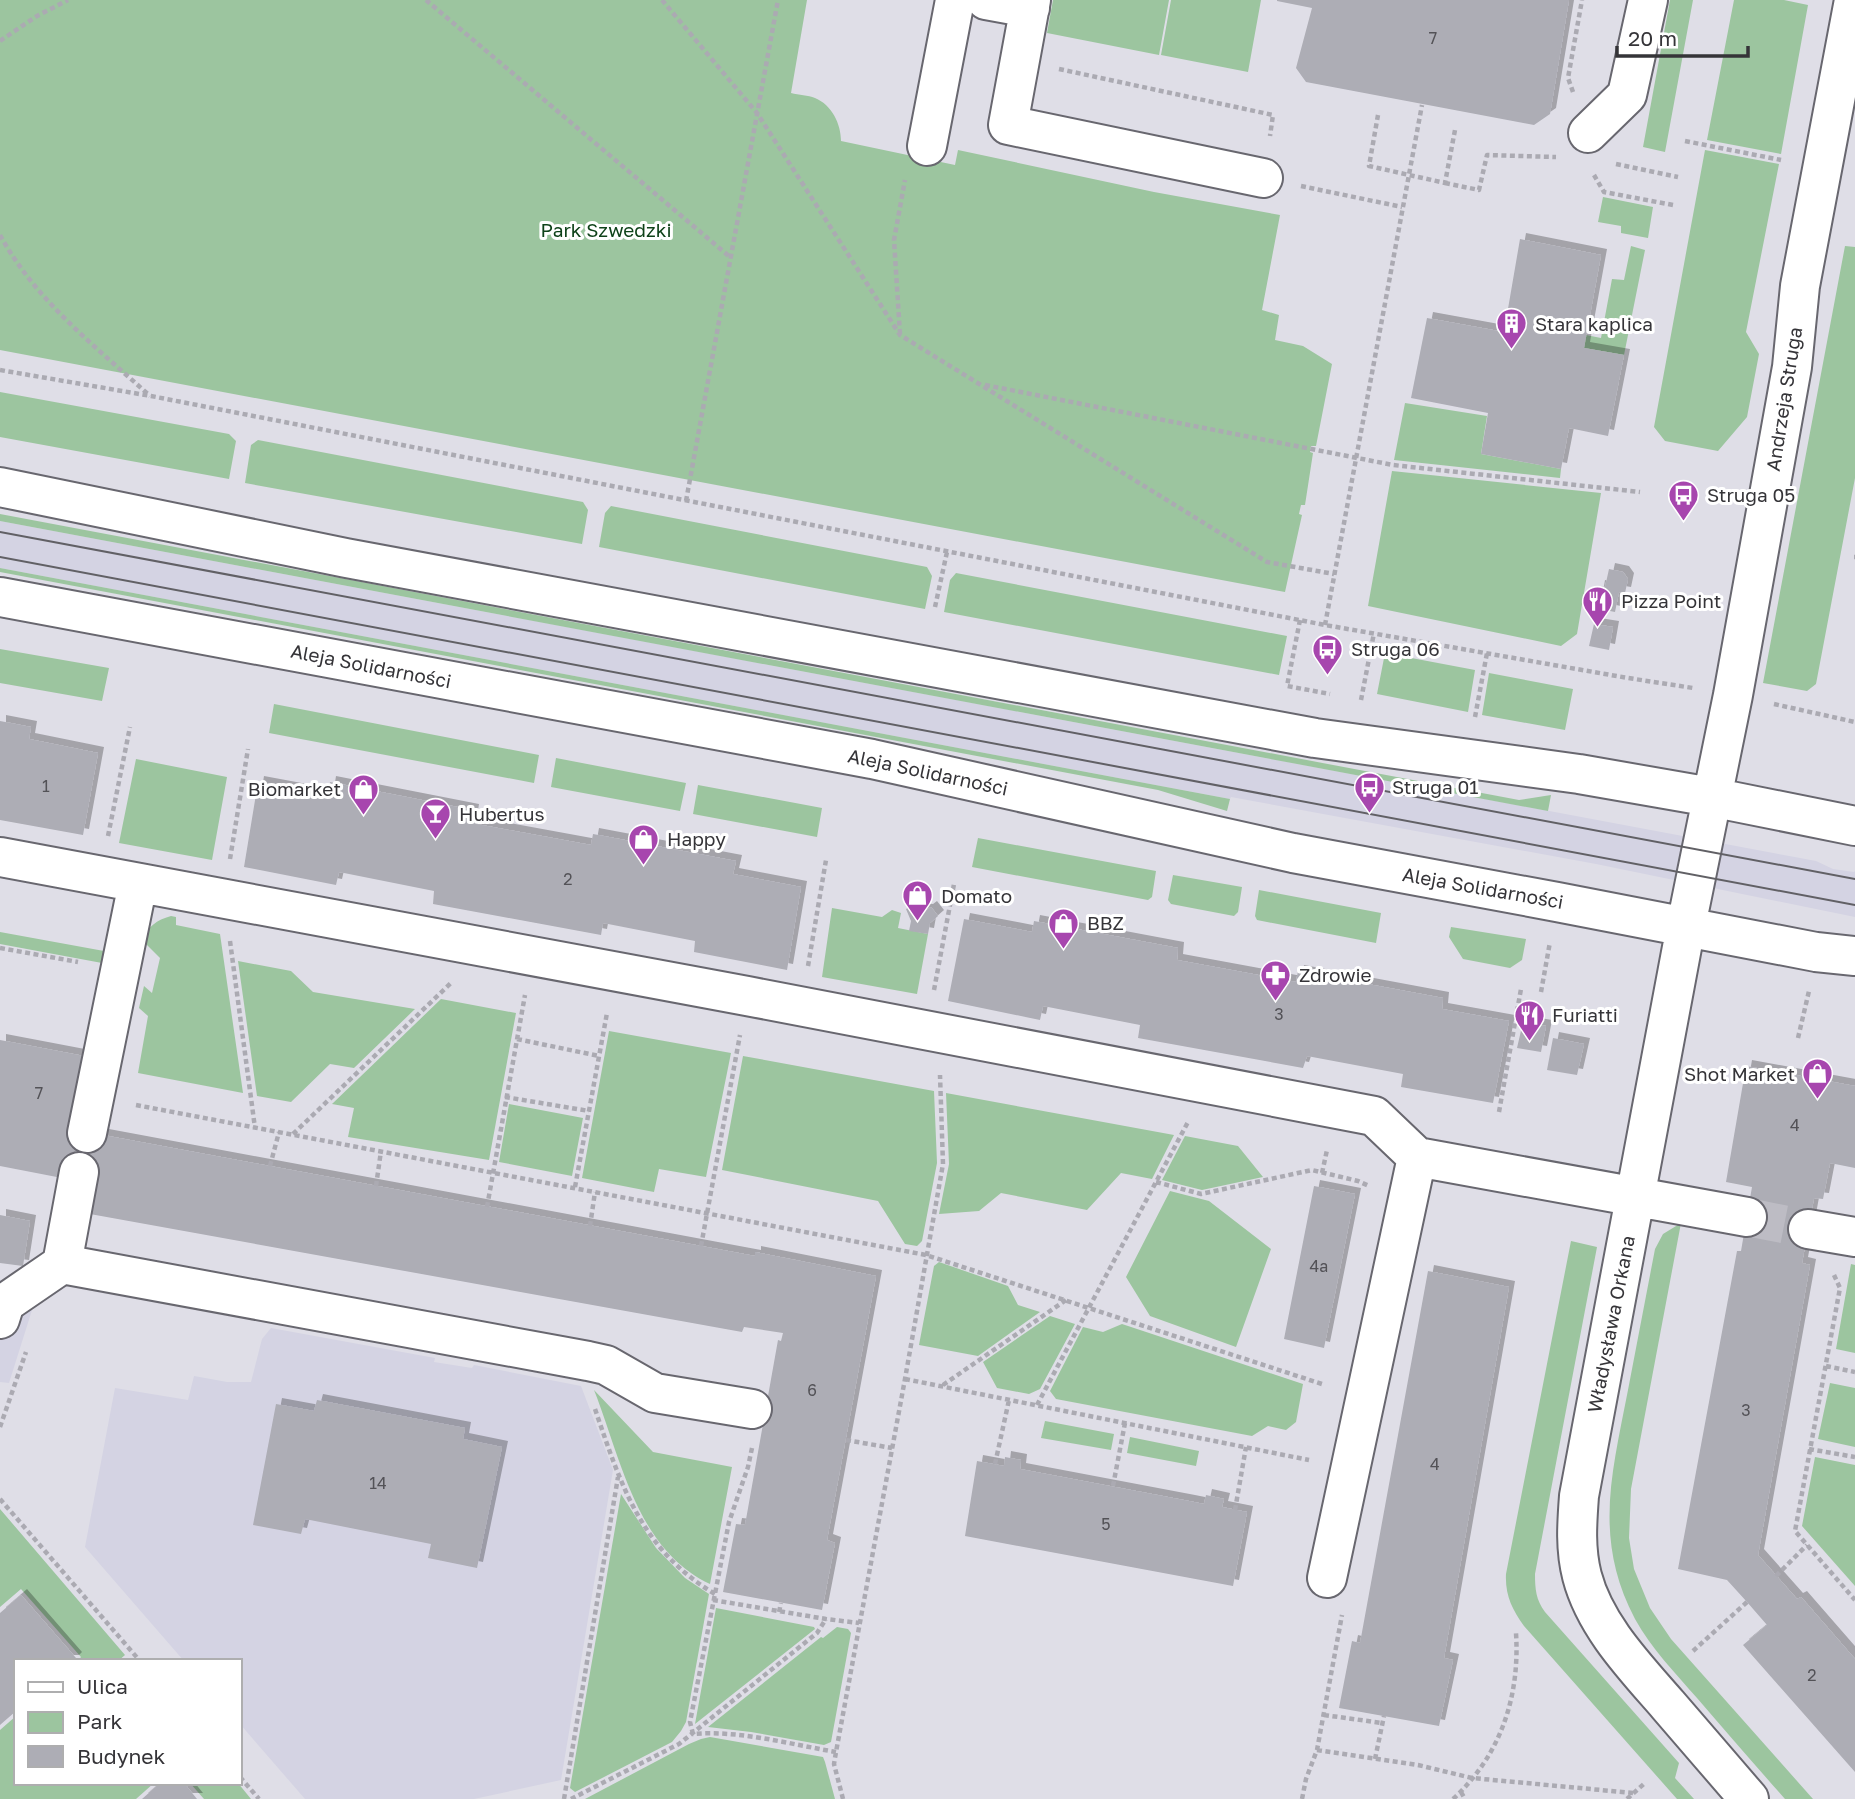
<svg xmlns="http://www.w3.org/2000/svg" width="1855" height="1799" viewBox="0 0 1855 1799" font-family="'Golos Text',sans-serif">
<style>
.built{fill:#d4d3e3}
.green{fill:#9cc59f}
.building{fill:#adadb5;filter:url(#shadow)}
.lines{fill:none;stroke-linecap:round;stroke-linejoin:round}
.minor-tunnel{stroke:#bdbcc4;stroke-width:38;stroke-dasharray:38 19;stroke-linecap:butt}
.minor-casing{stroke:#68676f;stroke-width:42}
.path{stroke:#abaab2;stroke-width:4.5;stroke-dasharray:5 3.5;stroke-linecap:butt}
.minor{stroke:#fff;stroke-width:38}
.tram{stroke:#616065;stroke-width:2}
.labels{text-anchor:middle;stroke-width:6;stroke-linejoin:round;paint-order:stroke}
.number-label{font-size:16px;fill:#535257}
.park-label{font-size:19px;fill:#0e4219;stroke:#fff}
.poi-label{font-size:19px;fill:#353438;stroke:#fff;text-anchor:start}
.street-label{font-size:19px;fill:#353438;stroke:#fff}
</style>
<defs>
<filter id="shadow"><feDropShadow dx="6" dy="-6" stdDeviation="0" flood-color="#0004"/></filter>
</defs>
<rect width="100%" height="100%" fill="#dfdee7"/>
<path class="built" d="M 0,521 L 1800,858 L 1816,861 L 1833,869 L 1854,872 L 1855,871 L 1855,917 L 1596,864 L 1231,797 L 1230,799 L 0,568 Z
M 0,1280 L 39,1288 L 9,1383 L 0,1382 Z
M 271,1328 L 435,1358 L 434,1362 L 472,1368 L 474,1365 L 581,1386 L 613,1470 L 561,1780 L 474,1799 L 305,1799 L 240,1724 L 240,1661 L 184,1661 L 85,1547 L 115,1388 L 188,1400 L 194,1376 L 227,1382 L 251,1382 L 262,1339 Z"/>
<path class="green" d="M 0,0 L 807,0 L 791,93 C 799,95 808,95 815,98 C 832,105 841,124 841,141 L 955,165 L 958,150 L 1154,192 L 1280,215 L 1262,310 L 1279,315 L 1275,340 L 1303,346 L 1332,364 L 1316,446 L 1311,446 L 1310,452 L 1313,453 L 1305,505 L 1301,505 L 1299,514 L 1302,515 L 1285,592 L 0,350 Z
M 1053,0 L 1169,0 L 1159,55 L 1047,33 Z
M 1171,0 L 1261,0 L 1248,72 L 1161,55 Z
M 1670,0 L 1693,0 L 1665,152 L 1643,147 Z
M 1734,0 L 1784,0 L 1808,5 L 1781,154 L 1707,140 Z
M 1705,150 L 1779,164 L 1746,332 L 1759,354 L 1747,417 L 1718,451 L 1665,441 L 1654,427 Z
M 1603,197 L 1653,207 L 1648,238 L 1621,233 L 1621,226 L 1598,222 Z
M 1631,246 L 1645,250 L 1624,355 L 1584,348 L 1586,335 L 1601,338 L 1612,279 L 1624,280 Z
M 1845,246 L 1855,247 L 1855,478 L 1816,684 L 1807,691 L 1763,683 Z
M 0,392 L 229,434 L 236,441 L 229,479 L 0,437 Z
M 1405,403 L 1487,416 L 1481,454 L 1561,469 L 1560,478 L 1394,460 Z
M 258,440 L 583,502 L 588,510 L 582,544 L 245,483 L 251,445 Z
M 1392,471 L 1601,493 L 1577,634 L 1561,646 L 1368,606 Z
M 611,506 L 927,567 L 932,576 L 925,609 L 599,547 L 605,513 Z
M 0,514 L 1519,800 L 1551,795 L 1548,811 L 0,521 Z
M 0,568 L 1230,799 L 1227,811 L 1158,790 L 0,572 Z
M 956,573 L 1287,636 L 1279,675 L 944,612 L 950,580 Z
M 0,649 L 109,668 L 102,701 L 0,683 Z
M 1385,653 L 1475,670 L 1468,712 L 1377,694 Z
M 1489,673 L 1573,689 L 1565,730 L 1482,715 Z
M 274,704 L 539,755 L 534,783 L 269,733 Z
M 556,758 L 686,783 L 680,811 L 551,787 Z
M 136,759 L 227,777 L 212,860 L 119,843 Z
M 698,785 L 822,808 L 817,837 L 693,814 Z
M 978,838 L 1156,871 L 1152,897 L 1148,900 L 972,867 Z
M 1173,875 L 1242,887 L 1238,912 L 1234,916 L 1171,904 L 1168,900 Z
M 1259,890 L 1381,913 L 1376,943 L 1257,920 L 1255,916 Z
M 832,908 L 882,917 L 892,910 L 901,913 L 898,928 L 928,934 L 917,994 L 822,977 Z
M 171,916 L 176,917 L 176,925 L 220,934 L 243,1093 L 138,1073 L 148,1016 L 139,1008 L 144,986 L 152,993 L 160,958 L 141,939 C 149,927 156,920 171,916 Z
M 1451,927 L 1526,939 L 1522,960 L 1510,968 L 1463,959 L 1449,937 Z
M 0,932 L 104,951 L 102,963 L 0,944 Z
M 238,961 L 291,971 L 313,992 L 415,1009 L 354,1068 L 330,1064 L 291,1102 L 257,1096 Z
M 441,999 L 516,1013 L 489,1160 L 348,1137 L 354,1108 L 332,1104 Z
M 609,1031 L 731,1053 L 706,1177 L 659,1169 L 654,1192 L 582,1178 Z
M 743,1056 L 934,1091 L 937,1163 L 922,1241 L 917,1246 L 905,1244 L 878,1201 L 722,1170 Z
M 946,1093 L 1174,1135 L 1152,1179 L 1121,1173 L 1087,1210 L 1001,1193 L 979,1211 L 939,1214 L 949,1164 Z
M 509,1104 L 583,1118 L 572,1176 L 499,1162 Z
M 1185,1136 L 1238,1146 L 1263,1177 L 1202,1190 L 1162,1180 Z
M 1170,1191 L 1209,1201 L 1271,1249 L 1236,1347 L 1150,1316 L 1126,1277 Z
M 1681,1223 L 1631,1489 L 1629,1538 L 1634,1569 L 1650,1608 L 1671,1639 L 1813,1799 L 1785,1799 C 1755,1765 1726,1732 1697,1698 C 1676,1674 1651,1648 1635,1619 C 1593,1539 1612,1473 1628,1390 C 1637,1343 1646,1296 1655,1249 L 1663,1234 Z
M 1571,1241 L 1597,1247 L 1535,1574 C 1535,1589 1536,1600 1545,1612 L 1679,1763 L 1675,1778 L 1694,1799 L 1677,1799 L 1524,1626 C 1512,1609 1505,1595 1506,1574 Z
M 939,1262 L 1008,1286 L 1018,1305 L 1040,1312 L 978,1356 L 919,1345 L 934,1266 Z
M 1851,1264 L 1855,1265 L 1855,1353 L 1836,1349 Z
M 1050,1316 L 1075,1324 L 1040,1389 L 1029,1394 L 997,1388 L 983,1362 Z
M 1122,1324 L 1303,1384 L 1296,1422 L 1286,1430 L 1268,1426 L 1252,1436 L 1056,1399 L 1050,1391 L 1083,1327 L 1103,1332 Z
M 1830,1383 L 1855,1388 L 1855,1447 L 1818,1439 Z
M 594,1390 L 653,1452 L 732,1467 L 710,1584 C 636,1549 621,1458 594,1390 Z
M 1045,1421 L 1114,1434 L 1111,1450 L 1041,1438 Z
M 1130,1437 L 1199,1451 L 1196,1466 L 1127,1453 Z
M 1815,1457 L 1855,1465 L 1855,1586 L 1802,1526 Z
M 621,1494 L 656,1548 L 685,1578 L 709,1594 L 686,1722 L 681,1731 L 672,1742 L 575,1792 L 570,1788 Z
M 0,1509 L 125,1655 L 118,1661 L 78,1661 L 81,1657 L 21,1589 L 0,1607 Z
M 716,1608 L 814,1627 L 815,1629 L 695,1724 Z
M 837,1627 L 848,1629 L 851,1633 L 831,1742 L 824,1745 L 751,1732 L 708,1727 L 821,1637 L 823,1638 Z
M 16,1716 L 16,1783 L 154,1783 L 136,1799 L 0,1799 L 0,1730 Z
M 710,1737 L 823,1757 L 825,1762 L 835,1799 L 585,1799 L 689,1744 L 701,1739 Z
M 190,1783 L 238,1783 L 251,1799 L 204,1799 Z"/>
<path class="building" d="M 1277,0 L 1569,0 L 1550,114 L 1534,125 L 1306,82 L 1296,68 L 1312,8 L 1277,1 Z
M 1520,239 L 1601,255 L 1584,348 L 1624,355 L 1608,436 L 1569,428 L 1561,469 L 1481,454 L 1488,413 L 1411,398 L 1427,318 L 1504,332 Z
M 1609,569 L 1623,572 L 1628,579 L 1625,593 L 1619,592 L 1615,612 L 1600,609 L 1596,603 L 1599,586 L 1605,587 Z
M 1594,624 L 1613,627 L 1609,650 L 1589,646 Z
M 0,721 L 31,727 L 29,739 L 98,753 L 83,835 L 0,820 Z
M 258,782 L 328,795 L 330,782 L 473,810 L 471,823 L 591,845 L 593,834 L 736,861 L 733,874 L 801,887 L 787,970 L 694,952 L 695,941 L 603,923 L 601,935 L 433,904 L 434,891 L 339,872 L 336,885 L 244,867 Z
M 914,904 L 917,909 L 927,910 L 931,907 L 938,916 L 930,923 L 928,934 L 909,931 L 911,921 L 906,909 Z
M 964,919 L 1032,932 L 1034,921 L 1178,948 L 1177,960 L 1296,982 L 1298,971 L 1443,998 L 1442,1009 L 1509,1021 L 1493,1103 L 1401,1087 L 1403,1074 L 1307,1056 L 1303,1068 L 1138,1038 L 1140,1025 L 1043,1006 L 1040,1020 L 948,1001 Z
M 1523,1022 L 1546,1026 L 1541,1052 L 1517,1048 Z
M 1553,1038 L 1584,1044 L 1577,1075 L 1547,1070 Z
M 0,1040 L 84,1056 L 103,1135 L 755,1256 L 755,1252 L 876,1276 L 827,1540 L 835,1543 L 822,1610 L 723,1592 L 736,1524 L 745,1525 L 778,1340 L 781,1341 L 783,1333 L 744,1327 L 742,1332 L 90,1214 L 62,1178 L 0,1166 Z
M 1746,1066 L 1855,1086 L 1855,1168 L 1830,1163 L 1823,1199 L 1814,1198 L 1802,1263 L 1810,1265 L 1758,1555 L 1797,1599 L 1801,1597 L 1855,1659 L 1855,1772 L 1743,1645 L 1767,1625 L 1747,1602 L 1727,1580 L 1678,1569 L 1737,1251 L 1741,1251 L 1752,1187 L 1726,1182 Z
M 1314,1186 L 1355,1194 L 1324,1348 L 1284,1339 Z
M 0,1215 L 30,1221 L 23,1266 L 0,1263 Z
M 1428,1271 L 1509,1287 L 1444,1658 L 1453,1660 L 1439,1726 L 1339,1708 L 1352,1641 L 1360,1643 Z
M 317,1400 L 465,1428 L 463,1439 L 502,1447 L 477,1568 L 428,1558 L 431,1544 L 305,1519 L 301,1534 L 253,1525 L 276,1404 L 314,1411 Z
M 1005,1457 L 1021,1460 L 1020,1469 L 1189,1501 L 1204,1504 L 1206,1495 L 1224,1499 L 1222,1507 L 1247,1512 L 1233,1586 L 965,1536 L 977,1461 L 1004,1466 Z
M 21,1595 L 76,1658 L 73,1661 L 16,1661 L 16,1711 L 0,1725 L 0,1613 Z
M 160,1783 L 184,1783 L 197,1799 L 142,1799 Z"/>
<g class="lines">
<path class="minor-tunnel" d="M 1747,1217 L 1808,1229"/>
<defs>
<path id="minor" d="M 986,0 L 1030,8
M 1031,0 L 1008,125 L 1263,178
M 1588,133 L 1627,95 L 1648,0
M 927,146 L 955,0
M 0,487 L 346,558 L 1315,738 L 1579,774 L 1711,797 L 1855,826
M 0,597 L 872,759 L 1293,853 L 1557,902 L 1816,952 L 1855,956
M 0,857 L 747,996 L 1374,1116 L 1417,1157 L 1747,1217
M 87,1133 L 138,883
M 1808,1229 L 1855,1237
M 62,1264 L 79,1172
M 0,1319 L 5,1303 L 62,1264 L 588,1361 L 606,1365 L 655,1393 L 752,1409
M 1327,1578 L 1417,1157
M 1749,1799 C 1722,1768 1695,1736 1668,1705 C 1635,1667 1595,1626 1582,1576 C 1575,1549 1577,1523 1579,1496 L 1686,926 L 1733,695 L 1792,367 L 1800,286 L 1854,0"/>
</defs>
<use href="#minor" class="minor-casing"/>
<path class="path" d="M 426,0 L 730,257
M 662,0 L 757,113 L 900,335 L 1267,562 L 1334,574
M 0,41 L 37,16 L 68,0
M 1059,69 L 1273,115 L 1270,136
M 1573,92 L 1568,78 L 1582,0
M 1378,115 L 1369,166 L 1445,183 L 1455,130
M 1685,141 L 1781,160
M 1616,164 L 1678,177
M 1594,175 L 1604,192 L 1673,205
M 1445,183 L 1479,190 L 1487,155 L 1556,157
M 1301,186 L 1402,207
M 0,235 C 36,301 95,346 150,396
M 900,334 L 894,240 L 905,180
M 0,370 L 151,396 L 1325,625 L 1628,678 L 1693,688
M 985,385 L 1393,465 L 1640,492
M 686,501 L 778,0
M 1854,557 L 1855,557
M 935,607 L 947,552
M 1300,620 L 1287,686 L 1330,694
M 1325,625 L 1422,105
M 1361,700 L 1374,633
M 1774,704 L 1855,722
M 1475,717 L 1487,653
M 108,836 L 130,727
M 230,859 L 248,749
M 230,941 L 255,1128
M 0,948 L 78,962
M 808,966 L 826,860
M 934,990 L 954,884
M 1541,992 L 1550,942
M 1798,1038 L 1809,991
M 517,1039 L 599,1056
M 505,1097 L 589,1111
M 136,1105 L 926,1255 L 1325,1385
M 1499,1112 L 1521,989
M 293,1134 L 451,983
M 270,1166 L 279,1132
M 1322,1173 L 1327,1150
M 1156,1182 L 1201,1194 L 1312,1170 L 1358,1181 L 1369,1186
M 376,1186 L 381,1151
M 575,1187 L 607,1013
M 487,1207 L 525,995
M 590,1226 L 595,1192
M 701,1246 L 740,1035
M 1834,1275 L 1840,1288 L 1795,1531 L 1855,1600
M 1826,1366 L 1855,1372
M 905,1379 L 1309,1460
M 943,1385 L 1066,1300
M 1037,1405 L 1188,1122
M 595,1409 C 621,1485 641,1550 715,1594
M 0,1427 L 26,1352
M 846,1440 L 892,1448
M 752,1448 L 748,1467 L 729,1522 L 690,1722 L 693,1734 C 740,1730 789,1744 836,1752
M 1809,1449 L 1855,1457
M 995,1464 L 1009,1400
M 1113,1486 L 1125,1423
M 0,1499 L 140,1661
M 1235,1510 L 1246,1447
M 1776,1576 L 1807,1545
M 713,1600 L 826,1619 L 859,1623
M 779,1612 L 781,1603
M 1693,1651 L 1747,1602
M 1324,1715 L 1382,1723
M 1317,1750 L 1418,1765 L 1472,1778 L 1633,1793
M 1375,1759 L 1384,1716
M 240,1777 L 259,1799
M 1461,1792 L 1465,1799
M 564,1799 L 618,1477
M 571,1799 L 679,1744 L 817,1633 L 826,1619
M 843,1799 L 834,1764 L 836,1752 L 905,1379 L 943,1164 L 940,1075
M 1302,1799 L 1306,1779 L 1317,1750 L 1342,1615
M 1453,1799 C 1501,1755 1520,1696 1516,1633
M 1627,1799 L 1646,1782"/>
<use href="#minor" class="minor"/>
<path class="tram" d="M 0,532 L 1855,879
M 0,557 L 1855,905"/>
</g>
<defs>
<symbol id="building-pin" viewBox="-11 -11 22 30"><path d="M0 17L-7.5 6A9.5 9.5 0 1 1 7.5 6Z" fill="#a746ae" stroke="#fff"/><path d="M-4-6H4V6H1V3H-1V6H-4ZM-2.5-4.3h1.7v1.8h-1.7ZM.8-4.3h1.7v1.8H.8ZM-2.5-1h1.7V.8h-1.7ZM.8-1h1.7V.8H.8Z" fill="#fff"/></symbol>
<symbol id="bus-pin" viewBox="-11 -11 22 30"><path d="M0 17L-7.5 6A9.5 9.5 0 1 1 7.5 6Z" fill="#a746ae" stroke="#fff"/><path d="M-5-6H5V4H4V6H2V4H-2V6H-4V4H-5ZM-3.5-4V0h7V-4ZM-3.5 1.2v1.5H-2V1.2ZM2 1.2v1.5H3.5V1.2Z" fill="#fff"/></symbol>
<symbol id="restaurant-pin" viewBox="-11 -11 22 30"><path d="M0 17L-7.5 6A9.5 9.5 0 1 1 7.5 6Z" fill="#a746ae" stroke="#fff"/><path d="M-5-6h1v4h1v-4h1v4h1v-4h1v5L-1.5 .5V6h-2V.5L-5-1ZM5-6V6H3V1.5H1.5Q1.5-4 5-6Z" fill="#fff"/></symbol>
<symbol id="shop-pin" viewBox="-11 -11 22 30"><path d="M0 17L-7.5 6A9.5 9.5 0 1 1 7.5 6Z" fill="#a746ae" stroke="#fff"/><path d="M-5-2.5h2.3a2.7 3.5 0 0 1 5.4 0H5L5.5 6h-11ZM-1.5-2.5h3a1.5 2.3 0 0 0-3 0Z" fill="#fff"/></symbol>
<symbol id="bar-pin" viewBox="-11 -11 22 30"><path d="M0 17L-7.5 6A9.5 9.5 0 1 1 7.5 6Z" fill="#a746ae" stroke="#fff"/><path d="M-6-5H6L.8 .8V4.5H3.5V6h-7V4.5H-.8V.8Z" fill="#fff"/></symbol>
<symbol id="pharmacy-pin" viewBox="-11 -11 22 30"><path d="M0 17L-7.5 6A9.5 9.5 0 1 1 7.5 6Z" fill="#a746ae" stroke="#fff"/><path d="M-2-6h4v4h4v4h-4v4h-4v-4h-4v-4h4Z" fill="#fff"/></symbol>
</defs>
<g fill-rule="evenodd">
<use href="#building-pin" x="1494" y="306" width="35" height="47"/>
<use href="#bus-pin" x="1666" y="478" width="35" height="47"/>
<use href="#restaurant-pin" x="1580" y="584" width="35" height="47"/>
<use href="#bus-pin" x="1310" y="632" width="35" height="47"/>
<use href="#bus-pin" x="1352" y="770" width="35" height="47"/>
<use href="#shop-pin" x="346" y="772" width="35" height="47"/>
<use href="#bar-pin" x="418" y="796" width="35" height="47"/>
<use href="#shop-pin" x="626" y="822" width="35" height="47"/>
<use href="#shop-pin" x="900" y="878" width="35" height="47"/>
<use href="#shop-pin" x="1046" y="906" width="35" height="47"/>
<use href="#pharmacy-pin" x="1258" y="958" width="35" height="47"/>
<use href="#restaurant-pin" x="1512" y="998" width="35" height="47"/>
<use href="#shop-pin" x="1800" y="1056" width="35" height="47"/>
</g>
<g class="labels">
<g class="number-label">
<text x="1433" y="44">7</text>
<text x="46" y="792">1</text>
<text x="568" y="885">2</text>
<text x="1279" y="1020">3</text>
<text x="39" y="1099">7</text>
<text x="1795" y="1131">4</text>
<text x="1319" y="1272">4a</text>
<text x="812" y="1396">6</text>
<text x="1746" y="1416">3</text>
<text x="1435" y="1470">4</text>
<text x="378" y="1489">14</text>
<text x="1106" y="1530">5</text>
<text x="1812" y="1681">2</text>
</g>
<g class="park-label">
<text x="606" y="237">Park Szwedzki</text>
</g>
<g class="poi-label">
<text x="1535" y="331">Stara kaplica</text>
<text x="1707" y="502">Struga 05</text>
<text x="1621" y="608">Pizza Point</text>
<text x="1351" y="656">Struga 06</text>
<text x="1392" y="794">Struga 01</text>
<text x="341" y="796" text-anchor="end">Biomarket</text>
<text x="459" y="821">Hubertus</text>
<text x="667" y="846">Happy</text>
<text x="941" y="903">Domato</text>
<text x="1087" y="930">BBZ</text>
<text x="1299" y="982">Zdrowie</text>
<text x="1552" y="1022">Furiatti</text>
<text x="1795" y="1081" text-anchor="end">Shot Market</text>
</g>
<g class="street-label">
<text transform="translate(1784 399) rotate(-81)" y="7">Andrzeja Struga</text>
<text transform="translate(371 666) rotate(11)" y="7">Aleja Solidarności</text>
<text transform="translate(928 772) rotate(12)" y="7">Aleja Solidarności</text>
<text transform="translate(1483 888) rotate(10)" y="7">Aleja Solidarności</text>
<text transform="translate(1611 1324) rotate(-79)" y="7">Władysława Orkana</text>
</g>
</g>
<rect x="14" y="1659" width="228" height="126" fill="#ffffff" stroke="#aeaeaf" stroke-width="2"/>
<rect x="28" y="1682" width="35" height="10" fill="#ffffff" stroke="#aeaeaf" stroke-width="2"/>
<text x="77" y="1694" font-size="21" fill="#353438">Ulica</text>
<rect x="28" y="1712" width="35" height="21" fill="#9cc59f" stroke="#aeaeaf" stroke-width="2"/>
<text x="77" y="1729" font-size="21" fill="#353438">Park</text>
<rect x="28" y="1746" width="35" height="21" fill="#adadb5" stroke="#aeaeaf" stroke-width="2"/>
<text x="77" y="1764" font-size="21" fill="#353438">Budynek</text>
<path d="M1617 46v10h131v-10" fill="none" stroke="#353438" stroke-width="3.5"/>
<text x="1628" y="46" font-size="21" fill="#353438" stroke="#ffffff" stroke-width="5" paint-order="stroke">20 m</text>
</svg>
